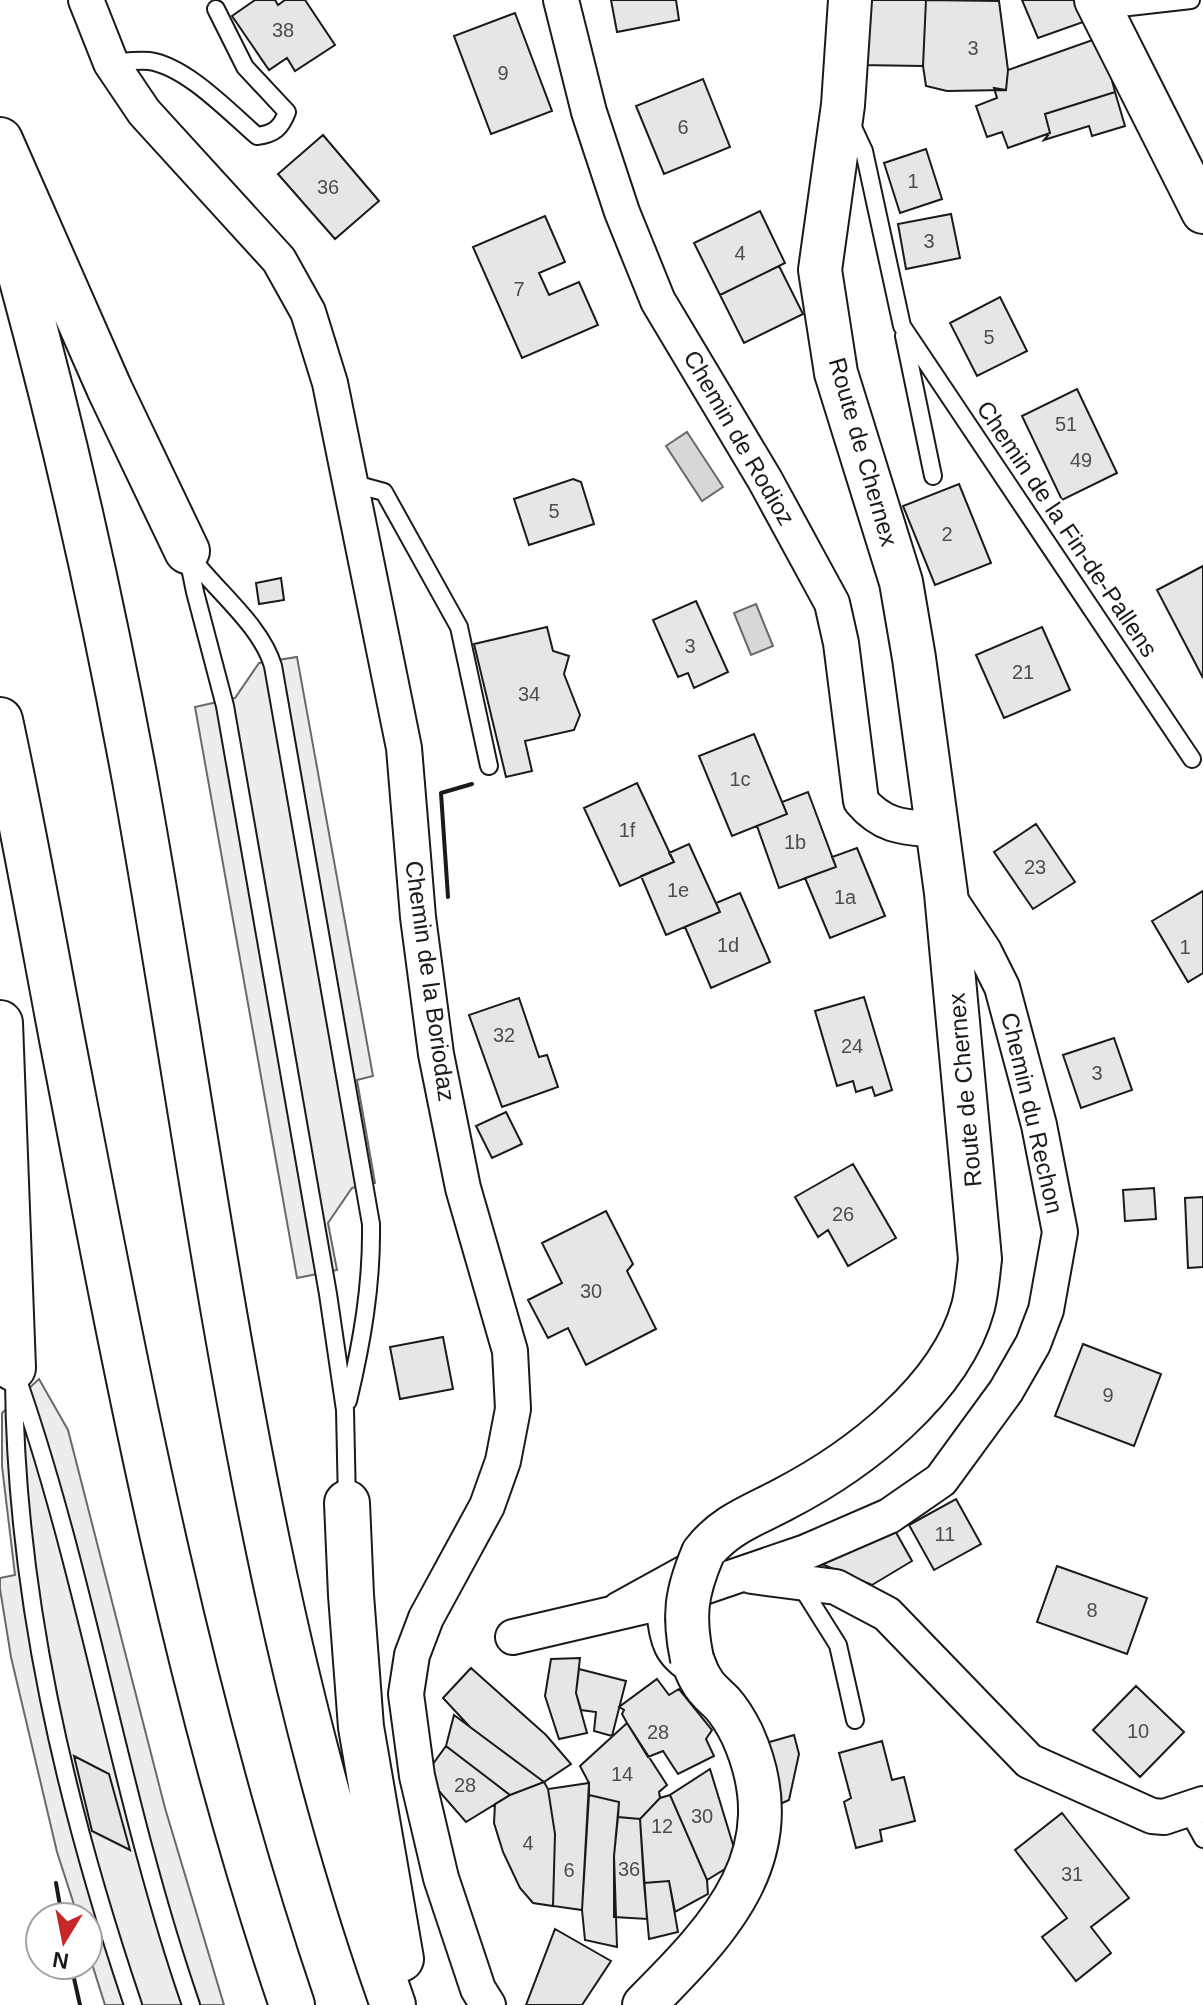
<svg xmlns="http://www.w3.org/2000/svg" width="1203" height="2005" viewBox="0 0 1203 2005" font-family="Helvetica,sans-serif">
<style>
.built{fill:#ededed;stroke:#6a6a6a;stroke-width:2}
.water{fill:#d7d7d7;stroke:#6a6a6a;stroke-width:2}
.building{fill:#e6e6e6;stroke:#1a1a1a;stroke-width:2}
.lines{fill:none;stroke-linecap:round;stroke-linejoin:round}
.service-casing{stroke:#1a1a1a;stroke-width:20}
.minor-casing{stroke:#1a1a1a;stroke-width:38}
.tertiary-casing{stroke:#1a1a1a;stroke-width:46}
.motorway-casing{stroke:#1a1a1a;stroke-width:48}
.service{stroke:#fff;stroke-width:16}
.minor{stroke:#fff;stroke-width:34}
.tertiary{stroke:#fff;stroke-width:42}
.motorway{stroke:#fff;stroke-width:44}
.tertiary-bridge-casing{stroke:#1a1a1a;stroke-width:46;stroke-linecap:butt}
.tertiary-bridge{stroke:#fff;stroke-width:42}
.wall{stroke:#1a1a1a;stroke-width:4}
.labels{text-anchor:middle;stroke-width:6;stroke-linejoin:round;paint-order:stroke}
.number-label{font-size:20px;fill:#4d4d4d}
.street-label{font-size:24px;fill:#1a1a1a;stroke:#fff}
</style>
<rect width="100%" height="100%" fill="#fff"/>
<path class="built" d="M 297,657 L 373,1076 L 357,1080 L 375,1183 L 352,1188 L 328,1223 L 337,1270 L 297,1278 L 195,707 L 235,698 L 259,663 Z
M 39,1379 L 68,1430 L 165,1808 L 224,2005 L 105,2005 L 88,1951 L 88,1917 L 78,1917 L 57,1852 L 11,1657 L 0,1589 L 0,1578 L 15,1575 L 2,1466 L 2,1413 Z"/>
<path class="water" d="M 687,432 L 723,487 L 702,501 L 666,446 Z
M 756,604 L 773,646 L 751,655 L 734,613 Z"/>
<path class="building" d="M 255,0 L 275,0 L 278,5 L 285,0 L 305,0 L 335,45 L 295,71 L 287,58 L 269,70 L 232,16 Z
M 611,0 L 676,0 L 679,20 L 617,32 Z
M 860,0 L 926,0 L 923,66 L 859,65 Z
M 926,0 L 999,1 L 1008,70 L 1006,90 L 947,91 L 926,86 L 923,66 Z
M 1022,0 L 1074,0 L 1086,21 L 1038,38 Z
M 515,13 L 552,111 L 491,134 L 454,36 Z
M 1101,37 L 1115,92 L 1045,114 L 1050,133 L 1008,148 L 1002,132 L 987,137 L 976,106 L 997,98 L 994,88 L 1006,90 L 1008,70 Z
M 703,79 L 730,147 L 664,174 L 636,106 Z
M 1115,92 L 1125,126 L 1092,136 L 1089,126 L 1044,140 L 1050,133 L 1045,114 Z
M 323,135 L 379,201 L 335,239 L 278,174 Z
M 926,149 L 942,199 L 900,213 L 884,163 Z
M 760,211 L 785,263 L 720,295 L 694,243 Z
M 951,214 L 960,258 L 906,269 L 898,224 Z
M 545,216 L 565,262 L 539,273 L 549,295 L 579,282 L 598,325 L 522,358 L 473,247 Z
M 779,266 L 803,314 L 744,343 L 720,295 Z
M 1000,297 L 1027,351 L 977,376 L 950,323 Z
M 1077,389 L 1117,473 L 1062,500 L 1022,416 Z
M 573,479 L 581,482 L 594,524 L 529,545 L 514,499 Z
M 959,484 L 991,563 L 935,585 L 903,506 Z
M 1203,566 L 1203,678 L 1157,590 Z
M 281,578 L 284,600 L 259,604 L 256,583 Z
M 696,601 L 728,672 L 694,688 L 688,673 L 678,677 L 653,620 Z
M 547,627 L 553,651 L 569,656 L 564,674 L 580,715 L 574,730 L 525,741 L 532,771 L 506,777 L 474,644 Z
M 1042,627 L 1070,690 L 1004,718 L 976,655 Z
M 754,734 L 787,814 L 732,836 L 699,756 Z
M 637,783 L 674,862 L 620,886 L 584,808 Z
M 808,792 L 836,867 L 779,888 L 757,826 L 787,814 L 782,802 Z
M 1036,824 L 1075,882 L 1033,909 L 994,852 Z
M 689,844 L 720,912 L 666,935 L 641,876 L 674,862 L 669,853 Z
M 857,848 L 885,916 L 830,938 L 805,878 L 836,867 L 832,857 Z
M 1203,891 L 1203,973 L 1188,982 L 1152,921 Z
M 740,893 L 770,962 L 711,988 L 685,927 L 720,912 L 716,903 Z
M 864,997 L 892,1090 L 875,1096 L 872,1087 L 856,1092 L 853,1081 L 837,1086 L 815,1011 Z
M 519,998 L 539,1057 L 547,1055 L 558,1087 L 502,1107 L 469,1015 Z
M 1114,1038 L 1132,1090 L 1081,1108 L 1063,1055 Z
M 506,1112 L 522,1144 L 492,1158 L 476,1126 Z
M 853,1164 L 896,1238 L 848,1266 L 828,1230 L 818,1237 L 795,1197 Z
M 1154,1188 L 1156,1219 L 1125,1221 L 1123,1190 Z
M 1203,1197 L 1203,1267 L 1188,1268 L 1185,1198 Z
M 606,1211 L 633,1264 L 627,1271 L 656,1329 L 586,1365 L 568,1328 L 548,1338 L 528,1300 L 562,1283 L 542,1243 Z
M 443,1337 L 453,1389 L 400,1399 L 390,1347 Z
M 1083,1344 L 1161,1374 L 1134,1446 L 1055,1416 Z
M 956,1499 L 981,1544 L 934,1570 L 909,1525 Z
M 893,1527 L 912,1561 L 872,1585 L 812,1560 Z
M 1057,1566 L 1147,1598 L 1127,1654 L 1037,1622 Z
M 580,1658 L 576,1693 L 587,1733 L 559,1739 L 545,1696 L 551,1659 Z
M 471,1668 L 546,1735 L 571,1764 L 544,1782 L 470,1727 L 443,1698 Z
M 579,1669 L 626,1681 L 612,1736 L 594,1731 L 596,1712 L 581,1710 L 576,1693 Z
M 657,1679 L 669,1695 L 679,1689 L 712,1730 L 706,1739 L 714,1756 L 678,1774 L 663,1751 L 648,1757 L 627,1723 L 622,1714 L 624,1710 L 619,1707 Z
M 1136,1686 L 1184,1732 L 1140,1777 L 1093,1730 Z
M 454,1715 L 470,1727 L 544,1782 L 510,1795 L 446,1746 Z
M 627,1723 L 667,1785 L 659,1792 L 660,1798 L 640,1819 L 618,1817 L 619,1802 L 589,1795 L 589,1783 L 580,1766 Z
M 794,1735 L 799,1754 L 789,1800 L 780,1804 L 766,1743 Z
M 882,1741 L 892,1780 L 904,1777 L 915,1821 L 880,1830 L 882,1841 L 856,1848 L 844,1802 L 851,1798 L 839,1753 Z
M 446,1746 L 510,1795 L 466,1822 L 425,1775 Z
M 74,1756 L 109,1774 L 130,1850 L 92,1831 Z
M 710,1769 L 738,1861 L 707,1880 L 670,1795 Z
M 544,1782 L 548,1789 L 555,1834 L 553,1906 L 533,1903 L 520,1888 L 503,1852 L 494,1823 L 495,1804 L 510,1795 Z
M 589,1783 L 582,1910 L 553,1906 L 555,1834 L 548,1789 Z
M 589,1795 L 619,1802 L 614,1856 L 617,1947 L 585,1940 L 582,1910 Z
M 670,1795 L 707,1880 L 708,1894 L 675,1912 L 669,1881 L 644,1883 L 640,1819 L 660,1798 Z
M 1062,1813 L 1129,1898 L 1091,1927 L 1111,1953 L 1076,1981 L 1042,1937 L 1067,1918 L 1015,1850 Z
M 618,1817 L 640,1819 L 647,1919 L 614,1917 L 614,1856 Z
M 669,1881 L 678,1932 L 649,1939 L 644,1883 Z
M 555,1929 L 611,1961 L 582,2005 L 526,2005 Z"/>
<g class="lines">
<defs>
<path id="service" d="M 1103,10 L 1191,0
M 111,63 C 123,62 137,60 149,61 C 186,66 229,112 257,136 C 274,134 281,128 287,112 L 245,67 L 216,9
M 850,121 L 864,151 L 902,326 L 1192,759
M 904,336 L 933,476
M 351,483 L 384,492 L 459,627 L 489,766
M 187,553 L 195,592 L 225,706 L 328,1294 L 345,1410 L 347,1503
M 190,556 C 215,590 261,625 273,666 L 371,1224 C 372,1285 362,1342 348,1401
M 14,1369 C 88,1577 119,1797 191,2005
M 14,1382 C 16,1595 65,1804 133,2005
M 799,1583 L 838,1645 L 855,1720
M 614,1602 L 692,1559
M 654,1604 C 659,1639 658,1657 691,1676
M 1187,1810 L 1203,1839"/>
<path id="minor" d="M 86,0 L 111,63 L 144,112 L 279,260 L 308,312 L 330,383 L 404,748 L 418,917 L 436,1054 L 463,1188 L 510,1351 L 513,1409 L 503,1461 L 487,1506 L 426,1618 L 412,1655 L 406,1694 L 417,1776 L 441,1878 L 478,1989 L 488,2005
M 561,0 L 589,112 L 622,212 L 658,301 L 765,480 L 832,603 L 841,643 L 861,801 C 884,828 905,827 938,830
M 752,1576 L 836,1587 L 887,1614 L 1029,1761 L 1152,1816 L 1164,1817 L 1203,1804
M 513,1637 L 654,1604 L 806,1552 L 889,1516 L 941,1480 L 1006,1391 L 1033,1344 L 1046,1310 L 1060,1232 L 1039,1125 L 1002,987 L 984,951 L 946,894"/>
<path id="tertiary" d="M 1096,0 L 1203,212
M 703,1553 C 724,1525 754,1515 784,1499 C 857,1461 950,1391 973,1307 C 977,1292 978,1275 980,1259 L 946,893 L 914,658 L 901,582 L 836,373 L 820,270 L 843,105 L 850,0
M 644,2005 C 722,1927 795,1851 742,1734 C 737,1724 730,1712 722,1703 C 715,1696 706,1689 702,1681 C 697,1674 695,1666 692,1659"/>
<path id="motorway" d="M 0,140 L 110,390 L 187,551
M 0,202 C 55,393 99,585 135,780 C 209,1190 253,1611 393,2005
M 0,720 C 23,826 42,933 62,1039 C 125,1364 185,1691 292,2005
M 0,1023 L 13,1368
M 347,1503 L 351,1595 L 361,1727 L 401,1959"/>
</defs>
<use href="#service" class="service-casing"/>
<use href="#minor" class="minor-casing"/>
<use href="#tertiary" class="tertiary-casing"/>
<use href="#motorway" class="motorway-casing"/>
<use href="#service" class="service"/>
<use href="#minor" class="minor"/>
<use href="#tertiary" class="tertiary"/>
<use href="#motorway" class="motorway"/>
<defs>
<path id="tertiary-bridge" d="M 692,1659 C 683,1616 686,1593 703,1553"/>
</defs>
<use href="#tertiary-bridge" class="tertiary-bridge-casing"/>
<use href="#tertiary-bridge" class="tertiary-bridge"/>
<path class="wall" d="M 448,897 L 441,793 L 472,784
M 56,1883 L 62,1917
M 71,1965 L 80,2005"/>
</g>
<g class="labels">
<g class="number-label">
<text x="283" y="37">38</text>
<text x="973" y="55">3</text>
<text x="503" y="80">9</text>
<text x="683" y="134">6</text>
<text x="913" y="188">1</text>
<text x="328" y="194">36</text>
<text x="929" y="248">3</text>
<text x="740" y="260">4</text>
<text x="519" y="296">7</text>
<text x="989" y="344">5</text>
<text x="1066" y="431">51</text>
<text x="1081" y="467">49</text>
<text x="554" y="518">5</text>
<text x="947" y="541">2</text>
<text x="690" y="653">3</text>
<text x="1023" y="679">21</text>
<text x="529" y="701">34</text>
<text x="740" y="786">1c</text>
<text x="627" y="837">1f</text>
<text x="795" y="849">1b</text>
<text x="1035" y="874">23</text>
<text x="678" y="897">1e</text>
<text x="845" y="904">1a</text>
<text x="728" y="952">1d</text>
<text x="1185" y="954">1</text>
<text x="504" y="1042">32</text>
<text x="852" y="1053">24</text>
<text x="1097" y="1080">3</text>
<text x="843" y="1221">26</text>
<text x="591" y="1298">30</text>
<text x="1108" y="1402">9</text>
<text x="945" y="1541">11</text>
<text x="1092" y="1617">8</text>
<text x="1138" y="1738">10</text>
<text x="658" y="1739">28</text>
<text x="622" y="1781">14</text>
<text x="465" y="1792">28</text>
<text x="702" y="1823">30</text>
<text x="662" y="1833">12</text>
<text x="528" y="1850">4</text>
<text x="629" y="1876">36</text>
<text x="569" y="1877">6</text>
<text x="1072" y="1881">31</text>
</g>
<g class="street-label">
<text transform="translate(739 438) rotate(60)" y="8">Chemin de Rodioz</text>
<text transform="translate(863 452) rotate(74)" y="8">Route de Chernex</text>
<text transform="translate(1067 529) rotate(56)" y="8">Chemin de la Fin-de-Pallens</text>
<text transform="translate(430 981) rotate(82)" y="8">Chemin de la Boriodaz</text>
<text transform="translate(965 1090) rotate(-95)" y="8">Route de Chernex</text>
<text transform="translate(1032 1113) rotate(77)" y="8">Chemin du Rechon</text>
</g>
</g>
<g transform="translate(64 1941) rotate(190)"><circle r="38" fill="#ffffff" stroke="#a3a3a3" stroke-width="2"/>
<path d="M0-6L14 30L0 20L-14 30Z" fill="#c62828"/>
<text y="-12" font-size="22" font-weight="bold" text-anchor="middle" fill="#1a1a1a">N</text>
</g>
</svg>
